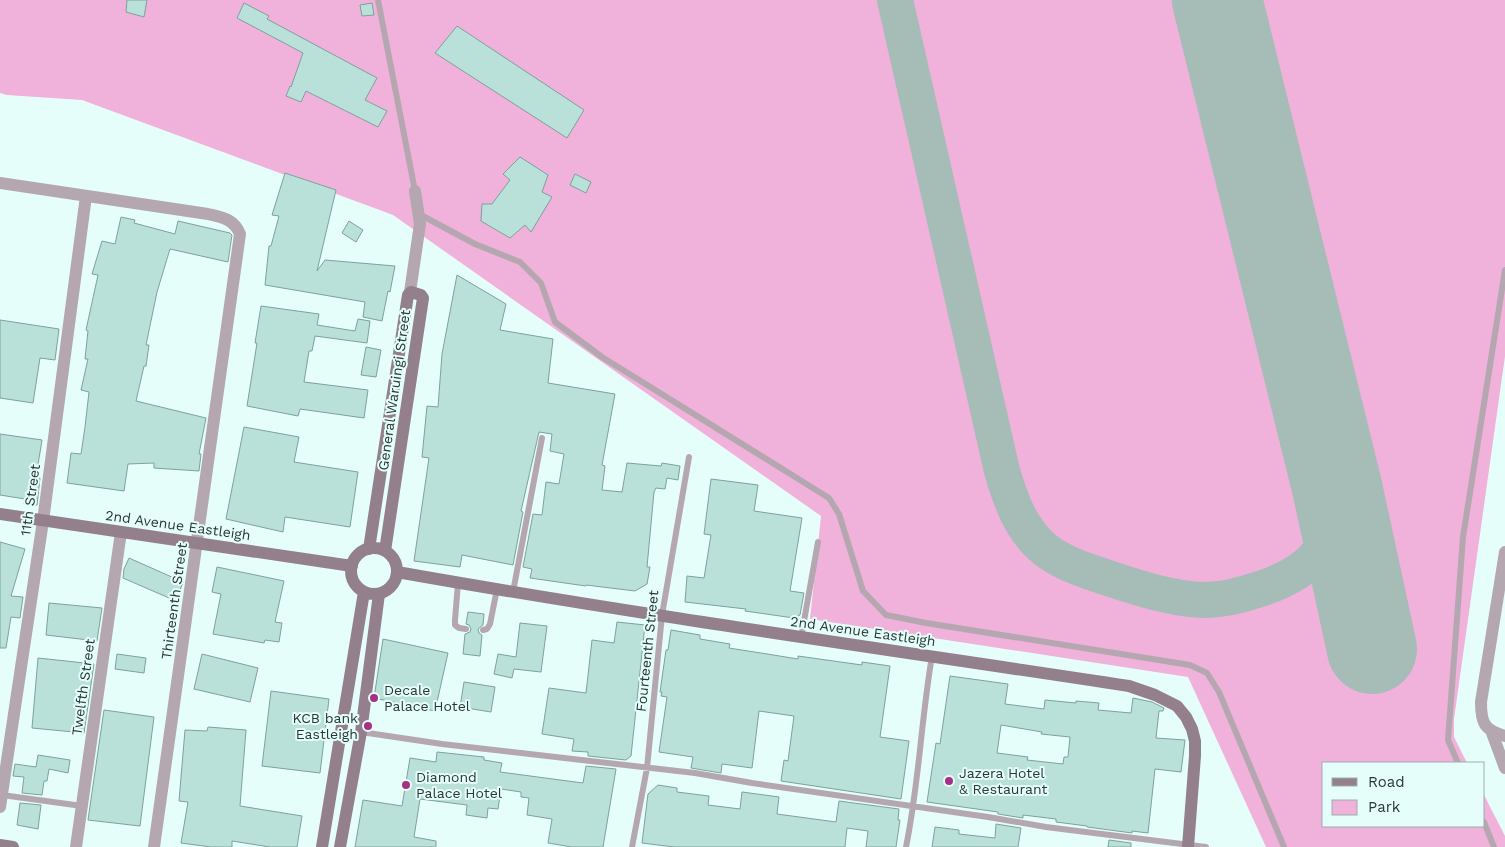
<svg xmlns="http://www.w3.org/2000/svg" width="1505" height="847" viewBox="0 0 1505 847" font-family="'Work Sans',sans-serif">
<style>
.green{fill:#f0b1da}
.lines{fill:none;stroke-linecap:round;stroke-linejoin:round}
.taxiway{stroke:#a6bcb7;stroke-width:36}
.runway{stroke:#a6bcb7;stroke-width:90}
.building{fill:#b9e1d9;stroke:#7ca29b;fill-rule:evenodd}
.lane{stroke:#b4a7af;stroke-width:6}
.street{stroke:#b4a7af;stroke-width:12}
.secondary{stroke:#93808c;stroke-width:12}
.poi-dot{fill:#a63088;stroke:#e6fef9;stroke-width:2}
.labels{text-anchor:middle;stroke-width:4;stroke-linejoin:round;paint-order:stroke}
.street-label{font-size:14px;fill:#283835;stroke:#e6fef9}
.poi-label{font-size:14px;fill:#283835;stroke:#e6fef9;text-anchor:start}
</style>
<rect width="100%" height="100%" fill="#e6fef9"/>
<path class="green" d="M 0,0 L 1505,0 L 1505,356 L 1454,719 L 1454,737 L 1467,763 L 1324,763 L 1324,826 L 1484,826 L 1484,795 L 1505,836 L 1505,847 L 1266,847 L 1188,677 L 810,619 L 821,516 L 393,215 L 82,100 L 7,95 L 0,93 Z"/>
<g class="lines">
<path class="taxiway" d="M 895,0 L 1002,471 C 1010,498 1019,525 1040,545 C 1057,562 1085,570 1108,578 C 1138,588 1172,599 1204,600 C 1224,600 1241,595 1260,589 C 1312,572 1339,544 1337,487"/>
<path class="runway" d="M 1217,0 L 1337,487 L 1372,649"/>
</g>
<path class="building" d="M 127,0 L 147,0 L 144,17 L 126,12 Z
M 244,3 L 269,16 L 267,19 L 377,78 L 365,100 L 387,111 L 378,127 L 306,91 L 301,102 L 286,96 L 290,86 L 291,87 L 303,53 L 237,18 Z
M 372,3 L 374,15 L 362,16 L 360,5 Z
M 457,26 L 584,110 L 567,138 L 435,53 Z
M 520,157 L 548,175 L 542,192 L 552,197 L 531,232 L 525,225 L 510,238 L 481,221 L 482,204 L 492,204 L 510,180 L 503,174 Z
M 285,173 L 336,190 L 317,271 L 325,260 L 395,266 L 390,292 L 388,291 L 382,321 L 363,317 L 365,302 L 265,285 L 269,246 L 271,246 L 279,216 L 272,215 Z
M 575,174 L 591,182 L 586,193 L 570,185 Z
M 121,217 L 135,220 L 134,223 L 175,234 L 178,221 L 230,233 L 232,235 L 228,262 L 170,249 L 157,292 L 146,345 L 149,345 L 146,366 L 144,366 L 136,401 L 206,418 L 199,454 L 201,454 L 199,471 L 154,468 L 154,463 L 128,464 L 124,491 L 67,483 L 71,453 L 81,454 L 85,427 L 89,392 L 81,390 L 88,359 L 85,359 L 88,331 L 86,330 L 98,275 L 92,274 L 102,241 L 115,244 Z
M 349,221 L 363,230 L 356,242 L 342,233 Z
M 457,275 L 506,304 L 500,330 L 553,339 L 548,383 L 615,394 L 602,465 L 605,466 L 602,490 L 622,492 L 627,463 L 661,466 L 662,463 L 680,466 L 678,480 L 667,478 L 665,489 L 656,488 L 654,492 L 647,567 L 650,567 L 647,584 L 635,591 L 586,585 L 586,586 L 530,578 L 532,569 L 523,567 L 533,514 L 542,515 L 546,482 L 559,484 L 564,454 L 550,451 L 552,434 L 539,432 L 521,511 L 523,512 L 513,565 L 462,555 L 460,567 L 414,561 L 429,458 L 422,457 L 427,406 L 438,407 L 442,354 Z
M 261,306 L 319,314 L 317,325 L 355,331 L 358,319 L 370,321 L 367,343 L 315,336 L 312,351 L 309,351 L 304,382 L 368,390 L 364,418 L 300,409 L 298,416 L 247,406 L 257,343 L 255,343 Z
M 0,320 L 59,329 L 55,360 L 40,358 L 33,403 L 0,398 Z
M 366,347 L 381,350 L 376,377 L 361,375 Z
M 244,427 L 299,437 L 294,462 L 358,472 L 350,527 L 285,517 L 283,532 L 226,519 Z
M 0,434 L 42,440 L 36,477 L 40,478 L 37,505 L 24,504 L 25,499 L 0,495 Z
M 711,479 L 758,485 L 754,511 L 802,518 L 790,591 L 804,593 L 800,615 L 794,618 L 745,611 L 746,609 L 685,602 L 687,576 L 704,578 L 711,535 L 704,534 Z
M 0,542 L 25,549 L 11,596 L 23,597 L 20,618 L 11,617 L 6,648 L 0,648 Z
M 129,558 L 183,582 L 176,601 L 123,578 L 124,569 Z
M 217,567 L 284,581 L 275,622 L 282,623 L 279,642 L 265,640 L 264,643 L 213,634 L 221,594 L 212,592 Z
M 49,603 L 102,608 L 97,641 L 46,635 Z
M 468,612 L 484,614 L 483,625 L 478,629 L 479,633 L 482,635 L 480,656 L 463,654 L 465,634 L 470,632 L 471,629 L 469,625 L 466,624 Z
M 617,622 L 645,625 L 631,756 L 626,760 L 588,756 L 588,752 L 572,751 L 574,739 L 542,734 L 549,688 L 586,693 L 592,640 L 614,643 Z
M 520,623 L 547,626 L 541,672 L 514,669 L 512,678 L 494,674 L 498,654 L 516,657 Z
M 671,630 L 700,635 L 700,639 L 730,644 L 729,648 L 761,653 L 798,659 L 798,656 L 862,665 L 862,662 L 890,666 L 880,737 L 909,741 L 901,799 L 781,781 L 784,760 L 788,761 L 794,716 L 759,711 L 752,768 L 722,764 L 721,773 L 691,768 L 693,757 L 659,752 L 667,697 L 661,696 L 662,692 L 660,692 L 666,650 L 668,650 Z
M 383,639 L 448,653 L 435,711 L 374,698 Z
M 117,654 L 146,658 L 144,673 L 115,669 Z
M 202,654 L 258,668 L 250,702 L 194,689 Z
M 38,658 L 94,664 L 84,733 L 32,728 Z
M 950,676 L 1008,684 L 1005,704 L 1044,709 L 1045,700 L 1076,703 L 1076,701 L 1099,703 L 1098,710 L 1131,713 L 1133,698 L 1152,702 L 1164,708 L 1163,711 L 1159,711 L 1156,738 L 1185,740 L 1181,772 L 1155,769 L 1148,833 L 1132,831 L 1132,833 L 1087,827 L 1087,826 L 1056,822 L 1056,819 L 1023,815 L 1023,818 L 998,814 L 998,812 L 927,802 L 936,743 L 940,744 ZM 1001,725 L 1042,732 L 1041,734 L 1070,737 L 1068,757 L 1064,757 L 1063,764 L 1027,760 L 1028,757 L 997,753 Z
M 464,682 L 495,687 L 491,712 L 460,707 Z
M 271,691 L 329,699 L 320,773 L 262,766 Z
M 104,710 L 154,717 L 140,826 L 88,820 Z
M 208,727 L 246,730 L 240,806 L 302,816 L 297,847 L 270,847 L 232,841 L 232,847 L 211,847 L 181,843 L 188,802 L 179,801 L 185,730 L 207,731 Z
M 437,752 L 484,757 L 484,760 L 502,763 L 500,772 L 583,783 L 586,766 L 616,769 L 603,847 L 572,847 L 548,843 L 552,819 L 527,815 L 529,798 L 521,797 L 521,792 L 501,789 L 498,809 L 488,808 L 487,818 L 466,815 L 467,805 L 420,799 L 414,837 L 436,841 L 436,847 L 355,847 L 363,800 L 402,806 L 410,758 L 436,762 Z
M 38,755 L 70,760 L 68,773 L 49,769 L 47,781 L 44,781 L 42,795 L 22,793 L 24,777 L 13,776 L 15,764 L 36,767 Z
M 658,785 L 677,788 L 677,792 L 709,796 L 708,805 L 740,809 L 742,792 L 779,797 L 777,814 L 836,822 L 839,801 L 899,809 L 898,820 L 900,820 L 896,847 L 866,847 L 868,831 L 847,828 L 845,847 L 674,847 L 642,843 L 648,794 Z
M 20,803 L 41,805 L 38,829 L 17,825 Z
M 996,824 L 1021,828 L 1018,847 L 932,847 L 935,827 L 959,830 L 959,834 L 995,838 Z
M 1109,840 L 1131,843 L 1131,847 L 1108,847 Z"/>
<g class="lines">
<path class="lane" d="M 378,0 L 415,191
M 419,214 L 475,244 L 520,262 L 541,283 L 555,322 L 602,357 L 829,498 L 839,514 L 863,591 L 886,615 L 926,623 L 1190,665 L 1207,673 L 1219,692 L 1284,847
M 458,583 L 455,620 L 455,625 L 459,628 L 466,629
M 513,592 L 542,438
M 483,630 L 487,629 L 490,624 L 497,589
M 801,638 L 818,542
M 361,732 L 442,744 L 695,773 L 752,783 L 988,817 L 1046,827 L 1206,847
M 1458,763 L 1448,740 L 1463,537 L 1505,270
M 2,795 L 82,806
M 1484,822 L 1494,847
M 632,847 L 647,768 L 662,615 L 689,457
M 906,847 C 919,784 921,720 932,656"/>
<path class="street" d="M 0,183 L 208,214 C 222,217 234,219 240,234 L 154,847
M 410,292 L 420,224 L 415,191
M 1505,552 L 1481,702 C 1481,723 1484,730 1505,736
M 1492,733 L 1505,768
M 0,807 L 43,521 L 86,196
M 76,847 L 121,532"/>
<path class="secondary" d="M 0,514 L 352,566
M351 571a23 23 0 1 1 46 0a23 23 0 1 1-46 0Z
M 369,549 L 408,295 L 411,292 L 421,295 L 423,298 L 385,551
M 397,572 C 640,615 885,649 1129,686 L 1155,695 L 1177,706 L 1186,717 L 1192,729 L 1195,741 L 1195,756 L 1188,847
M 0,845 L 13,847
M 322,847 L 364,592
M 340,847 L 361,732 L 379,594"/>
</g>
<g class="poi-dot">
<circle cx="374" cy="698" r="5"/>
<circle cx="368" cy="726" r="5"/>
<circle cx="949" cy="781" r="5"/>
<circle cx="406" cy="785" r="5"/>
</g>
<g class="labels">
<g class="street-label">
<text transform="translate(394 390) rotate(-82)" y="5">General Waruingi Street</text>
<text transform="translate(30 500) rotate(-82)" y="5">11th Street</text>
<text transform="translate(178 525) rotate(8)" y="5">2nd Avenue Eastleigh</text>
<text transform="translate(174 601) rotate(-82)" y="5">Thirteenth Street</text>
<text transform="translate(863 631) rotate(8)" y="5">2nd Avenue Eastleigh</text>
<text transform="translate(647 651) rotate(-84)" y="5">Fourteenth Street</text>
<text transform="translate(83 687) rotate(-82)" y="5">Twelfth Street</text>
</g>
<g class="poi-label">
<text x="384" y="695">Decale<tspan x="384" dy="16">Palace Hotel</tspan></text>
<text x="358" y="723" text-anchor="end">KCB bank<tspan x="358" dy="16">Eastleigh</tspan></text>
<text x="959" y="778">Jazera Hotel<tspan x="959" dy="16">&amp; Restaurant</tspan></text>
<text x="416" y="782">Diamond<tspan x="416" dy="16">Palace Hotel</tspan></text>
</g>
</g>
<rect x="1322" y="762" width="162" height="65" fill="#e6fef9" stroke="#9aafab"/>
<rect x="1332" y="778" width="25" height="8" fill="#93808c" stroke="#9aafab"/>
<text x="1368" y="787" font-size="15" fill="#283835">Road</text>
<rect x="1332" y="800" width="25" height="15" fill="#f0b1da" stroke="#9aafab"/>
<text x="1368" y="812" font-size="15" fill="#283835">Park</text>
</svg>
